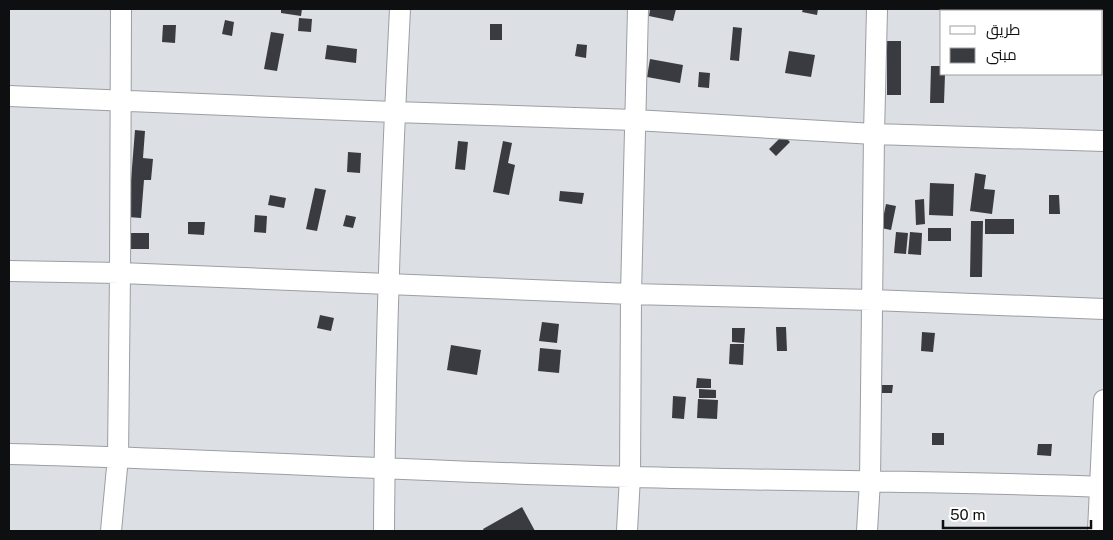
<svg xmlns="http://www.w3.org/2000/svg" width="1113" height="540" viewBox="0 0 1113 540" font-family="'Public Sans',Cairo,sans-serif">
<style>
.building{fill:#393b40}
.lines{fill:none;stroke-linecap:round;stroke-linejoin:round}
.minor-casing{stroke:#9b9ea3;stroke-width:22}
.minor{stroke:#fff;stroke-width:20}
</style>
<rect width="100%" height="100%" fill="#dcdfe4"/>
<path class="building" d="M 281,9 L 302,9 L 301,16 L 281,13 Z
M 650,9 L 676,9 L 673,21 L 649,16 Z
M 803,9 L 818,9 L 817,15 L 802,12 Z
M 1023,9 L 1049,9 L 1049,11 L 1023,11 Z
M 299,18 L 312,19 L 311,32 L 298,31 Z
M 225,20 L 234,22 L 232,36 L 222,34 Z
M 490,24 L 502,24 L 502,40 L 490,40 Z
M 163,25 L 176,25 L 175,43 L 162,42 Z
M 733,27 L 742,28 L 739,61 L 730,60 Z
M 271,32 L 284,34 L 277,71 L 264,69 Z
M 887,41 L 901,41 L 901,95 L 887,95 Z
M 577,44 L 587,45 L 586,58 L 575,56 Z
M 327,45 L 357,49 L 356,63 L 325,59 Z
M 789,51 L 815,55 L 811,77 L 785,73 Z
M 650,59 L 683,65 L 680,83 L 647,77 Z
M 931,66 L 942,66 L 942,74 L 945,74 L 944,103 L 930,103 Z
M 699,72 L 710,73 L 709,88 L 698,87 Z
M 135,130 L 145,131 L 143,158 L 153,159 L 151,180 L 144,180 L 141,218 L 128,217 Z
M 783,135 L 790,142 L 776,156 L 769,149 Z
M 458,141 L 468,142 L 465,170 L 455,169 Z
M 503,141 L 512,143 L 508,163 L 515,165 L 509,195 L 493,192 Z
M 348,152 L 361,153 L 360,173 L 347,172 Z
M 975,173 L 986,175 L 984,189 L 995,190 L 992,214 L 970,211 Z
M 930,183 L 954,184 L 953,216 L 929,215 Z
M 315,188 L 326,190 L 317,231 L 306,229 Z
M 560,191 L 584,193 L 582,204 L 559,201 Z
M 270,195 L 286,198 L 284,208 L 268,205 Z
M 1049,195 L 1059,195 L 1060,214 L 1049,214 Z
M 924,199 L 925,224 L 916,225 L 915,200 Z
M 886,204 L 896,206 L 891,230 L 881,228 Z
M 255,215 L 267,216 L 266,233 L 254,232 Z
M 346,215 L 356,217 L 353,228 L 343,226 Z
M 985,219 L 1014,219 L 1014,234 L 985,234 Z
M 971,221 L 983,221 L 982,277 L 970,277 Z
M 188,222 L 205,222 L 204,235 L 188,234 Z
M 928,228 L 951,228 L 951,241 L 928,241 Z
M 896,232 L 908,233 L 906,254 L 894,253 Z
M 910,232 L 922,233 L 921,255 L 908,254 Z
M 130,233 L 149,233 L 149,249 L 130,249 Z
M 320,315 L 334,318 L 331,331 L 317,328 Z
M 542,322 L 559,324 L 557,343 L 539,341 Z
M 776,327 L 786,327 L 787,351 L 777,351 Z
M 732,328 L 745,328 L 744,343 L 732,342 Z
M 922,332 L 935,333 L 933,352 L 921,351 Z
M 730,344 L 744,344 L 743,365 L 729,364 Z
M 451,345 L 481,350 L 477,375 L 447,370 Z
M 540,348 L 561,350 L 559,373 L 538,371 Z
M 697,378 L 711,379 L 711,388 L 696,388 Z
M 877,385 L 893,385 L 892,393 L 877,393 Z
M 699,389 L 716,390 L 716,398 L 699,398 Z
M 673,396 L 686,397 L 684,419 L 672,418 Z
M 698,399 L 718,400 L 717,419 L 697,418 Z
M 932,433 L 944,433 L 944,445 L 932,445 Z
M 1038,444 L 1052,444 L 1051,456 L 1037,455 Z
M 522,507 L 535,531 L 484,531 L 483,529 Z"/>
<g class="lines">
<defs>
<path id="minor" d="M 9,96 L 394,112 L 635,120 L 874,134 L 1104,141
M 9,271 L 120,273 L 631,294 L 872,300 L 1104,309
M 9,454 C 216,459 423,472 631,477 C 789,481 946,481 1104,487
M 111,531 L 118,457 L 120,273 L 121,9
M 384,531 C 385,357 391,183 400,9
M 627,531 L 630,477 L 631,294 L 638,9
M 867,531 L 870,481 L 874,134 L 877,9
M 1098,531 L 1104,400"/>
</defs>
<use href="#minor" class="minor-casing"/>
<use href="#minor" class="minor"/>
</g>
<rect width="1113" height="540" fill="none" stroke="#0e0f10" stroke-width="20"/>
<rect x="940" y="10" width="162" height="65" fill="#ffffff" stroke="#9f9f9f"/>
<rect x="950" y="26" width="25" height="8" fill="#ffffff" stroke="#9f9f9f"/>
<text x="986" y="35" font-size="15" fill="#0e0f10">طريق</text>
<rect x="950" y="48" width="25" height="15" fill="#393b40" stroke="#9f9f9f"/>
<text x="986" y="60" font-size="15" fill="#0e0f10">مبنى</text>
<path d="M943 520v8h148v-8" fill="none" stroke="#0e0f10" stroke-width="2.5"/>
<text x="950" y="520" font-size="15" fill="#0e0f10" stroke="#ffffff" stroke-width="4" paint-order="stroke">50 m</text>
</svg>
